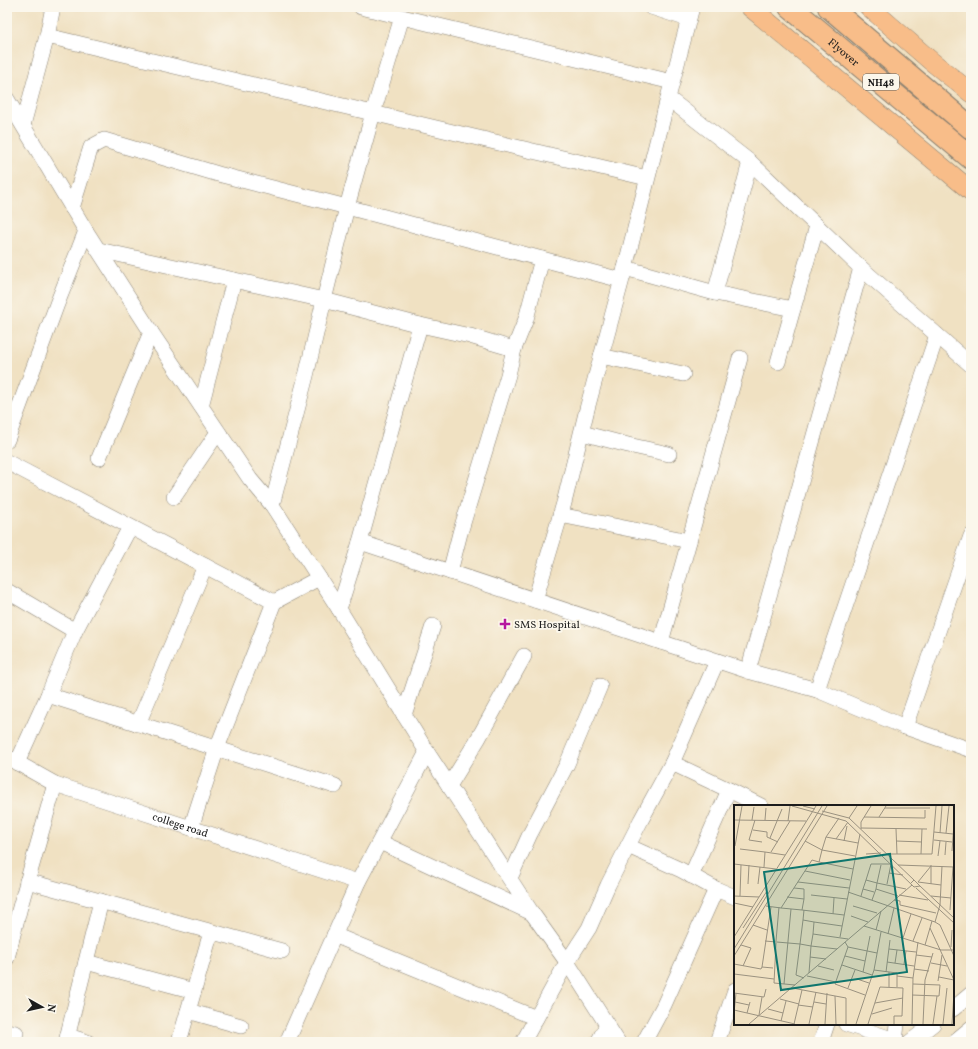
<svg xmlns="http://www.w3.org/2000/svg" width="978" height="1049" viewBox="0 0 978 1049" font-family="Vollkorn,serif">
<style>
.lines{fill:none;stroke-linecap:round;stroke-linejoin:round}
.minor-casing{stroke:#867e6f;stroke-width:16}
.major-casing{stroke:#867e6f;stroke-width:20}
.highway-casing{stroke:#867e6f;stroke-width:24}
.minor{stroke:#fff;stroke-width:15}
.major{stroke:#f8bd89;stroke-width:19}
.highway{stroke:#f8bd89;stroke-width:22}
.poi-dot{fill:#b5179e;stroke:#fbf7ec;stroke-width:1.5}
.labels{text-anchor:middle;stroke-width:3.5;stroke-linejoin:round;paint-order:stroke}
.shield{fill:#fbf7ec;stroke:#5f5e5a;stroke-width:1}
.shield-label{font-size:10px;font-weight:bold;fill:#1c1c1c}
.street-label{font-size:11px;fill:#1c1c1c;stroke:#fbf7ec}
.poi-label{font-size:11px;fill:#1c1c1c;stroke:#fbf7ec;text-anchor:start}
.inset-road{fill:none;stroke:#9b9280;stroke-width:1}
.view{fill:#0f766e;fill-opacity:0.15;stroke:#0f766e;stroke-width:2}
.inset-edge{fill:none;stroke:#1c1c1c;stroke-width:2}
</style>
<rect width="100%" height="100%" fill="#fbf7ec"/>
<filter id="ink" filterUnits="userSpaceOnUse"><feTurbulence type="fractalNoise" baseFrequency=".025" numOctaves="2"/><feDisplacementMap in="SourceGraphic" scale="8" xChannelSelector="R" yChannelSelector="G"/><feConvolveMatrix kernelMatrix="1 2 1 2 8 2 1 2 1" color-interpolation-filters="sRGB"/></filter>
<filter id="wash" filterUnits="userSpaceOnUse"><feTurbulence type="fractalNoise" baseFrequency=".012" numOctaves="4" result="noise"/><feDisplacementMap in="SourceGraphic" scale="16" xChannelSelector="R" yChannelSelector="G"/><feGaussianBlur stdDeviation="0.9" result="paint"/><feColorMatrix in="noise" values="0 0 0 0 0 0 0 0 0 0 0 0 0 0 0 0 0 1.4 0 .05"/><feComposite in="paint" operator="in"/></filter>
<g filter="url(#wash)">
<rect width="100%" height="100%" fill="#f0e1c2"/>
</g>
<g filter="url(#ink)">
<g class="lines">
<defs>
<g id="minor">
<path d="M 361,7 L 402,17 L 373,113 L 347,207 L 542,259"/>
<path d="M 651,7 L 688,19"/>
<path d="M 692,7 L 668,98 L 750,162 L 861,268 L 971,365"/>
<path d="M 402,17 L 672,82"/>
<path d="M 47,36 L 647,178"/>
<path d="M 668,98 L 625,268 L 715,293 L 750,162"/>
<path d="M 7,99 L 86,231 L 151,332 L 250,479 L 272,505 L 339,609 L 427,752 L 532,913 L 567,962 L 618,1042"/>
<path d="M 23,125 L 47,36 L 53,7"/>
<path d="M 72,208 L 91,147 L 104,140 L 218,174 L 347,207 L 324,300 L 99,250"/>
<path d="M 715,293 L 793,309 L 817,226"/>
<path d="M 420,325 L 470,336 L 514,349 L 508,375 L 460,533 L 450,572"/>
<path d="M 514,349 L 526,319 L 542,259 L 621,280"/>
<path d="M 601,356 L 683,374"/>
<path d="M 778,362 L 793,309"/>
<path d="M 201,406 L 234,280"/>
<path d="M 582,433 L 628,445 L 669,454"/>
<path d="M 7,440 L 57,304 L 86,231"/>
<path d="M 99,458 L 151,332"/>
<path d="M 7,462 L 274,602"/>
<path d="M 174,497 L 218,432"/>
<path d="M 272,505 L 306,376 L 324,300 L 420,325 L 360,542 L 339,609"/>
<path d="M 560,515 L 689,541"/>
<path d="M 360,542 L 748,671 L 817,690 L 905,727 L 971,750"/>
<path d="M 7,591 L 75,631"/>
<path d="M 535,600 L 564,503 L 587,409 L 625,268"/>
<path d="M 661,642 L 740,358"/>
<path d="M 748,671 L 861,268"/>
<path d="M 817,690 L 937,335"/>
<path d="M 48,695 L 335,786"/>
<path d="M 404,715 L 433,626"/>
<path d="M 138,724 L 205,566"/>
<path d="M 905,727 L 971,536"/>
<path id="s1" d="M 7,757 L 55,784 L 358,882"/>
<path d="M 17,763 L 48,695 L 75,631 L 130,527"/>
<path d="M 672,763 L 729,790 L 691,876"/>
<path d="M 449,786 L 478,739 L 524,656"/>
<path d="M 729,790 L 761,806"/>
<path d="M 191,828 L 217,748 L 274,602 L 319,578"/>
<path d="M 380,842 L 532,913"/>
<path d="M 628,846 L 681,870 L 716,889 L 664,1005 L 644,1042"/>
<path d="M 510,878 L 530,834 L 567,764 L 600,686"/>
<path d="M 27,881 L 282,951"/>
<path d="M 716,889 L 735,897"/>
<path d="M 334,935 L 536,1018"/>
<path d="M 7,958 L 20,907 L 55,784"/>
<path d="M 86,962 L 194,991"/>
<path d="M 953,1009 L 971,994"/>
<path d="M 188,1011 L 241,1026"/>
<path d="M 846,1024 L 895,1040"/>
<path d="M 7,1031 L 16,1033"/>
<path d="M 68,1036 L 87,1042"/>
<path d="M 66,1042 L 101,901"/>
<path d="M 179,1042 L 211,932"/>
<path d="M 287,1042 L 358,882 L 427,752"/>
<path d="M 523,1042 L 567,962 L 589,928 L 608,885 L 641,820 L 672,763 L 717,661"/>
<path d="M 598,1042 L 607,1025"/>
<path d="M 717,1042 L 735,990"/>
<path d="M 821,1042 L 827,1024"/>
<path d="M 895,1042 L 897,1024"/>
<path d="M 910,1042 L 933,1024"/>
<path d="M 954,1042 L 971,1028"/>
</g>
<path id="major" d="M 750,7 L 971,191
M 869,7 L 931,61 L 971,93"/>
<g id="highway">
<path id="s2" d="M 790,7 L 971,158"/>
<path d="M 829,7 L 971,128"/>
</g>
</defs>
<use href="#minor" class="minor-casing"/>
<use href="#major" class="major-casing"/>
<use href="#highway" class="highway-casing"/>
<use href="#minor" class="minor"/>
<use href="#major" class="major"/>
<use href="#highway" class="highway"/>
</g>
</g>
<path class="poi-dot" d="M503 618h4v4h4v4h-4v4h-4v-4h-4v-4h4z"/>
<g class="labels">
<rect class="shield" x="863" y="74" width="36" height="16" rx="3"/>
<g class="shield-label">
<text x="881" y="86">NH48</text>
</g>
<g class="street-label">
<text dy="4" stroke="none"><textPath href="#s2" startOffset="70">Flyover</textPath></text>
<text dy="4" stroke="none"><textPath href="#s1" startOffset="187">college road</textPath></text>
</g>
<g class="poi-label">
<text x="514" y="628">SMS Hospital</text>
</g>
</g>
<g transform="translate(734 805)">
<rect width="220" height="220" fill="#f0e1c2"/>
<path class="inset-road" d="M 58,1 L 112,16 L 180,82 L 186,81 L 180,75 L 177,78M 69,1 L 81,4M 151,3 L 196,3M 88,6 L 115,13 L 180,75M 130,12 L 191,13 L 191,5M 145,12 L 152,1M 115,13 L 123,1M 0,15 L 72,16M 18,15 L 20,2M 21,15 L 15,35 L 28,37M 31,15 L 32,3M 54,16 L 56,1M 127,23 L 193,24M 127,24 L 127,17 L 137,1M 162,24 L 163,49M 19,25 L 33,27 L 33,32 L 44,37M 200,27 L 219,29M 206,28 L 208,1M 212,28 L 215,1M 92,32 L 124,38M 36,33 L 48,4M 102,34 L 114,17M 200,35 L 218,37M 71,36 L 88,45 L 92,32 L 105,13M 110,36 L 113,21M 162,36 L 188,37M 1,41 L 8,1M 6,44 L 31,47 L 30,62M 218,46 L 220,18M 31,47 L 51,50M 37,47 L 56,16M 132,49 L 147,48M 153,49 L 187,49 L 188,24M 187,49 L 198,49 L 202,1M 211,50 L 212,37M 204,51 L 206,36M 0,59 L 42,64M 147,60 L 143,78 L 172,84M 164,60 L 220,62M 119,64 L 85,57 L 88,45 L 121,51M 71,66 L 116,75M 155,68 L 169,70M 132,75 L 137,59 L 158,59M 64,77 L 115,83M 184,77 L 207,80M 184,77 L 197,61M 14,79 L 15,60M 24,79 L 26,62M 153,79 L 157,59M 197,79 L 197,60M 186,81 L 220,113M 60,83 L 70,84 L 70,94M 182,83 L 220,118M 129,84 L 132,75 L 143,78 L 142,84M 114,87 L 201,117 L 206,120 L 220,151M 77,90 L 113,94M 165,90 L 194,95M 0,91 L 25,92M 6,91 L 7,60M 127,91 L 129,84 L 140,87M 197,91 L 217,93M 138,95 L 142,84 L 164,91M 160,95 L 166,96 L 166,100 L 202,108M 0,98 L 19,102M 32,101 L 47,103 L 78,55 L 85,57M 119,101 L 143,108M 47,103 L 68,105 L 70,94 L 53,92M 68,105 L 110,110M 70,105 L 69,115 L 80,117M 216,105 L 219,62M 99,109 L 100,93M 117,111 L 134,117M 201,117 L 206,100 L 208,61M 19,120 L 33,125M 130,121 L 207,145 L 220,145M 9,123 L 33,86M 196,123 L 220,175M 142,125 L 147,106M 79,129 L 80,117 L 108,121M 154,129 L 160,103M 0,132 L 82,1M 106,132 L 126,29M 169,133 L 177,109M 31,136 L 66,139 L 69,115M 42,136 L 45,102M 179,136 L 188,113M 111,137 L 114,142 L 143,148M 42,138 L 40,178 L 61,180M 7,140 L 17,143 L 9,161M 191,140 L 198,116M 114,142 L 101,179 L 131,190M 217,142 L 218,125M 0,144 L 88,1M 103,144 L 77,141 L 79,129 L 114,134M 155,144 L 182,147M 182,150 L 198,152M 0,151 L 93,1M 111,151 L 131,156M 76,152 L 92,154M 153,157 L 180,161M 161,158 L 163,145M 197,158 L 213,161M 0,159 L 27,164 L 28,162 L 39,163M 170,159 L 172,146M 108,160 L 138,170M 84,161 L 100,165M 28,162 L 37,102M 180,164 L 195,166M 140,165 L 163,168 L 163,182M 129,167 L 136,131M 152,167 L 156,135M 0,169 L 40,174M 73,171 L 102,177M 163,171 L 179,173M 205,172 L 220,175M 70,173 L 62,170 L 66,139 L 77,141 L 75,168M 123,174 L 135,178M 204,176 L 208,150M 50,179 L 57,104M 155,182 L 155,167M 58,183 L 112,193 L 112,219M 114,183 L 121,165M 0,188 L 30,192 L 32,184M 178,190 L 205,191 L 206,180 L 179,179M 101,191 L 102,219M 46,194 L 65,199M 1,197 L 15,200M 80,197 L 92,199M 141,198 L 169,193M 64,200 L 79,202M 34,204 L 49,208M 0,205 L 13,208 L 16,197M 0,208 L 2,188M 13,208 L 61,219M 138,209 L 158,203M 25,210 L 28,192M 47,216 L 52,196M 15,219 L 178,80M 60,219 L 68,185M 75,219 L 82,187M 91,219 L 93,188M 122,219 L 140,165 L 147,127M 134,219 L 146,182 L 169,183 L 168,211 L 160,211 L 160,219M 178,219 L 179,173 L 184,137M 189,219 L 191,175 L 199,148M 199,219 L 203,191M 209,219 L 213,183M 218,219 L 220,188"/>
<path class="view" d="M 156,49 L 173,167 L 47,185 L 30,67 Z"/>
<rect width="220" height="220" class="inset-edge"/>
</g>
<rect width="978" height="1049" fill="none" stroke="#fbf7ec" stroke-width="24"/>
<g transform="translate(42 1007) rotate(98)" stroke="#fbf7ec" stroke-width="3" paint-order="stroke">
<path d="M0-3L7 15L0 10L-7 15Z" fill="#1c1c1c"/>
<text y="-6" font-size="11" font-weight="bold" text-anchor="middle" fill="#1c1c1c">N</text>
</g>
</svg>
